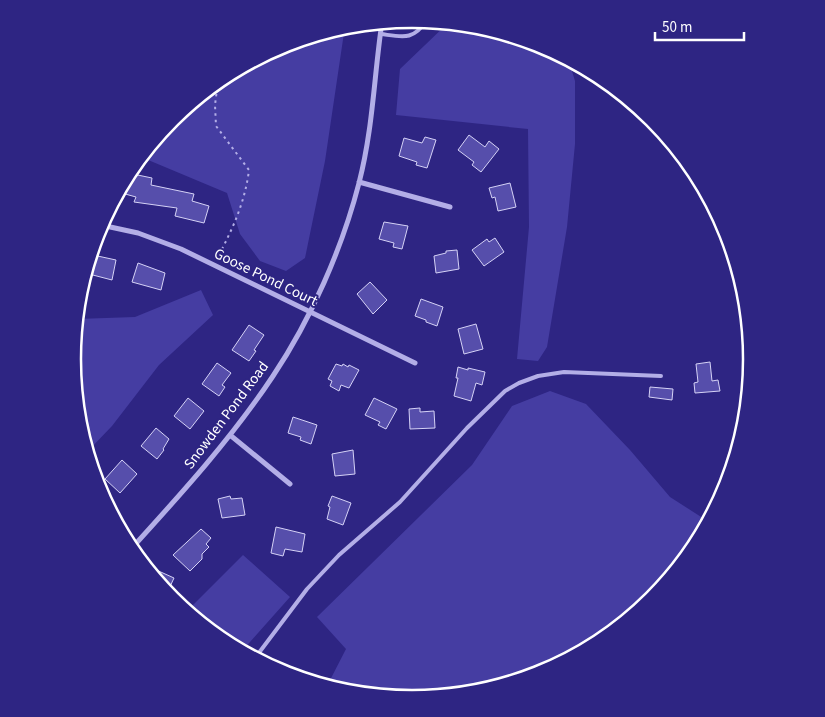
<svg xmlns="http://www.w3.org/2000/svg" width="825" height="717" viewBox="0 0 825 717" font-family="'Source Sans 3',sans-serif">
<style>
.green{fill:#453da2}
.building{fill:#564eab;stroke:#d5d2f6}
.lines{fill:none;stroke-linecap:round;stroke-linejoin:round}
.path{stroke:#b3aee7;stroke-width:2;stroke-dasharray:2.5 4;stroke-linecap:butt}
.lane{stroke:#b3aee7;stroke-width:4}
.street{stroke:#b3aee7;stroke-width:5}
.labels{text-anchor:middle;stroke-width:4;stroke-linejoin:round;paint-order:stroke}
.street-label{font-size:15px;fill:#fff;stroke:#2e2583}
.rim{fill:none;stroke:#fff;stroke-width:2.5}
</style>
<rect width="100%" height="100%" fill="#2e2583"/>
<path class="green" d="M 449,22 C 491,27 531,38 568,58 L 575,81 L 575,144 L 567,227 L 547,347 L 538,361 L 517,359 L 529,227 L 528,129 L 396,115 L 400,69 Z
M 345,26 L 325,161 L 305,258 L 286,271 L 260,261 L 240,234 L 227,193 L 141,157 L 172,118 L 224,76 L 283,45 Z
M 201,290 L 213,315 L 159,365 L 112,426 L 87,452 L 79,425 L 73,358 L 77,319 L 135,317 Z
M 550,391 L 586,404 L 630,450 L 670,497 L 709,522 C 651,630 535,696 413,698 C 403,698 393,696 383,695 C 364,693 346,692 327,686 L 346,649 L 317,617 L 472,465 L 512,406 Z
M 243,555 L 290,597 L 242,651 L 224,641 L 187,611 Z"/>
<path class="building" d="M 469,135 L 485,147 L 489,141 L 499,149 L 481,172 L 472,165 L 474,162 L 458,150 Z
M 425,137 L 436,140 L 427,168 L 416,165 L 417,162 L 399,156 L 404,138 L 422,143 Z
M 128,173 L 152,178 L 151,185 L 194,194 L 192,201 L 209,206 L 204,223 L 175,216 L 177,208 L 134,202 L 136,197 L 118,192 Z
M 510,183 L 516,207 L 498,211 L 495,197 L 492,198 L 489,188 Z
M 384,222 L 408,226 L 402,249 L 393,247 L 394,243 L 379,239 Z
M 495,238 L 504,252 L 484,266 L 472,250 L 487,239 L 489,242 Z
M 457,250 L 459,269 L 436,273 L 434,256 L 446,253 L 446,251 Z
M 93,255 L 116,260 L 112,280 L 89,274 Z
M 138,263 L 165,273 L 161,290 L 132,282 Z
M 370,282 L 387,300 L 373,314 L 357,294 Z
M 421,299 L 443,307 L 437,326 L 426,322 L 426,320 L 415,316 Z
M 476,324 L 483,349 L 464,354 L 458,329 Z
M 249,325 L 264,335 L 254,350 L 256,351 L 249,361 L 232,350 Z
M 710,362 L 712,381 L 718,380 L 720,391 L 695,393 L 694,383 L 698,382 L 696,364 Z
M 217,363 L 231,373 L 222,385 L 225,387 L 219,396 L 202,384 Z
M 336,364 L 342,366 L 343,364 L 348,367 L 349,365 L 359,370 L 349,388 L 341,385 L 339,391 L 330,386 L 332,381 L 328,379 Z
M 458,367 L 468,370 L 468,368 L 485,372 L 482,385 L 476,383 L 471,401 L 454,396 L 458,378 L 456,378 Z
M 650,387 L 673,389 L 672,400 L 649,397 Z
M 188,398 L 204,411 L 190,429 L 174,416 Z
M 374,398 L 397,409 L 386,429 L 378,425 L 380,422 L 365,415 Z
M 420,408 L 420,412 L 434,411 L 435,428 L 410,429 L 409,409 Z
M 293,417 L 317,425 L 311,444 L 300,440 L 301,437 L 288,433 Z
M 156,428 L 169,439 L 163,449 L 164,450 L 157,459 L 141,446 Z
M 353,450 L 355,474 L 335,476 L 332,454 Z
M 122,460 L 137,474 L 120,493 L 105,479 Z
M 230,496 L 231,499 L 242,498 L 245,515 L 222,518 L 218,499 Z
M 332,496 L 351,503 L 343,525 L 327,519 L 330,507 L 328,506 Z
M 276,527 L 305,534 L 302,552 L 285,549 L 283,556 L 271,553 Z
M 201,529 L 211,538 L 206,544 L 209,547 L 202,554 L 202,559 L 190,571 L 173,555 Z
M 143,564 L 174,578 L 167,593 L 162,586 Z"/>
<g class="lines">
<path class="path" d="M 218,81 L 215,105 L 216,126 L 249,170 C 245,202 233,228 218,257"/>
<path class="lane" d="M 381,34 C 403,37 413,41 427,20
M 255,658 L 307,589 L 339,555 L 400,502 L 467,428 L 505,391 L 519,383 L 538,376 L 564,372 L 661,376"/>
<path class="street" d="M 359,182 L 450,207
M 101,225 L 138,233 L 181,249 L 415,363
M 230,435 L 290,484
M 131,549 C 181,494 232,438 273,376 C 311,319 342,249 359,183 C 373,129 374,76 382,22"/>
</g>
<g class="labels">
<g class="street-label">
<text transform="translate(266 277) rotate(26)" y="5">Goose Pond Court</text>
<text transform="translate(226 415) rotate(-53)" y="5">Snowden Pond Road</text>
</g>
</g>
<path d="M0 0H825V717H0ZM81 359a331 331 0 1 1 662 0a331 331 0 1 1-662 0Z" fill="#2e2583" fill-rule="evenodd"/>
<path class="rim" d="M81 359a331 331 0 1 1 662 0a331 331 0 1 1-662 0Z"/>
<path d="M655 32v8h89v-8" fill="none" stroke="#ffffff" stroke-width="2.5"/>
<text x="662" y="32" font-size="15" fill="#ffffff" stroke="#2e2583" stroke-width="4" paint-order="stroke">50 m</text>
</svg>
